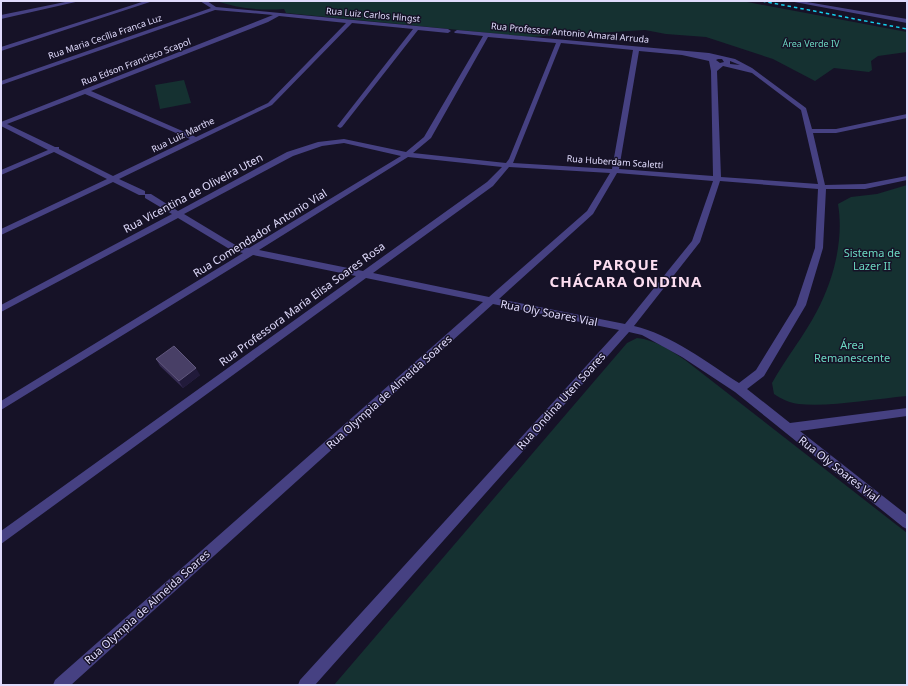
<svg xmlns="http://www.w3.org/2000/svg" width="908" height="686" viewBox="0 0 908 686" font-family="'Noto Sans',sans-serif">
<style>
.green{fill:#153131}
.lines{fill:none;stroke-linecap:round;stroke-linejoin:round}
.minor{fill:#464182;fill-rule:evenodd}
.rail{stroke:#15d0ee;stroke-width:1.5;stroke-dasharray:3.5 3;stroke-linecap:butt}
.wall{fill:#362c54}
.shaded-wall{fill:#211a3a}
.building{fill:#483f66;stroke:#60577d}
.labels{text-anchor:middle;stroke-width:3;stroke-linejoin:round;paint-order:stroke}
.far-street-label{font-size:9px;fill:#e0dbfc;stroke:#161227}
.far-park-label{font-size:9px;fill:#6bd8c1;stroke:#161227}
.street-label{font-size:11px;fill:#e0dbfc;stroke:#161227}
.park-label{font-size:11px;fill:#6bd8c1;stroke:#161227}
.district-label{font-size:15px;font-weight:bold;letter-spacing:1px;fill:#fcddf0;stroke:#161227}
</style>
<rect width="100%" height="100%" fill="#161227"/>
<path class="green" d="M 216,1 L 742,1 L 907,32 L 907,52 L 878,56 L 871,61 L 872,70 L 869,72 L 834,68 L 815,81 L 773,59 L 706,37 L 666,34 L 645,30 L 530,37 L 286,13 L 284,9 C 261,11 237,8 216,1 Z
M 184,80 L 191,103 L 160,109 L 155,85 Z
M 907,185 L 907,396 C 875,399 830,407 799,404 C 790,403 781,399 774,394 L 772,383 C 786,358 804,336 817,311 C 834,279 844,239 838,204 L 851,197 L 877,194 Z
M 637,338 C 656,340 670,350 685,360 L 907,533 L 907,685 L 334,685 L 627,343 Z"/>
<g class="lines">
<path class="minor" d="M 70,1 L 80,1 L 1,19 L 1,15 Z
M 145,1 L 153,1 L 1,51 L 1,47 Z
M 200,1 L 207,1 L 216,7 L 448,29 L 451,31 L 448,33 L 418,30 L 342,127 L 340,128 L 337,126 L 338,125 L 413,29 L 352,23 L 272,105 L 119,179 L 145,191 L 145,195 L 139,195 L 113,182 L 1,235 L 1,229 L 107,179 L 54,152 L 1,175 L 1,170 L 48,150 L 1,126 L 1,122 L 273,15 L 215,10 L 1,85 L 1,81 L 211,8 ZM 279,16 L 346,23 L 268,103 L 196,137 L 91,91 L 268,22 ZM 85,94 L 190,139 L 113,176 L 59,149 L 59,147 L 55,147 L 7,124 Z
M 789,1 L 801,1 L 907,19 L 907,23 Z
M 457,30 L 709,53 L 735,59 L 752,68 L 806,108 L 812,129 L 836,129 L 907,114 L 907,118 L 836,133 L 813,133 L 825,185 L 865,184 L 907,176 L 907,180 L 865,189 L 826,189 L 823,248 L 806,305 L 764,376 L 747,389 L 790,423 L 907,408 L 907,416 L 800,431 L 907,515 L 907,529 L 903,527 L 735,392 L 682,357 L 642,335 L 629,332 L 315,685 L 298,685 L 300,680 L 619,330 L 493,304 L 71,685 L 53,685 L 55,680 L 483,302 L 366,278 L 1,544 L 1,531 L 356,276 L 253,255 L 1,410 L 1,401 L 243,253 L 231,250 L 178,218 L 1,312 L 1,305 L 172,214 L 145,198 L 145,194 L 151,194 L 178,211 L 287,152 L 318,142 L 344,139 L 406,152 L 424,137 L 483,36 L 455,33 L 454,32 ZM 488,37 L 556,43 L 509,159 L 506,163 L 413,153 L 431,138 ZM 561,43 L 633,50 L 612,169 L 513,163 ZM 639,51 L 682,55 L 709,61 L 711,71 L 713,176 L 619,169 ZM 718,59 L 722,59 L 724,62 L 720,63 L 716,60 ZM 730,61 L 740,65 L 730,64 ZM 723,66 L 752,73 L 801,110 L 818,184 L 721,177 L 717,71 ZM 344,143 L 401,156 L 249,248 L 237,246 L 184,214 L 293,156 L 322,146 ZM 408,157 L 502,167 L 487,182 L 363,271 L 259,250 ZM 509,167 L 610,173 L 587,211 L 489,297 L 373,273 L 493,186 ZM 617,173 L 713,181 L 692,241 L 625,324 L 499,299 L 593,214 ZM 720,181 L 818,189 L 815,248 L 796,305 L 756,370 L 739,383 C 708,363 670,334 634,326 L 700,242 Z"/>
<path class="rail" d="M 762,1 L 907,29"/>
</g>
<path class="wall" d="M 156,359 L 200,375 L 183,388 L 160,366 Z"/>
<path class="shaded-wall" d="M 196,368 L 200,375 L 183,388 L 179,381 Z"/>
<path class="building" d="M 174,346 L 196,368 L 179,381 L 156,359 Z"/>
<g class="labels">
<g class="far-street-label">
<text transform="translate(373 15) rotate(5)" y="3">Rua Luiz Carlos Hingst</text>
<text transform="translate(570 33) rotate(5)" y="3">Rua Professor Antonio Amaral Arruda</text>
<text transform="translate(105 37) rotate(-19)" y="3">Rua Maria Cecília Franca Luz</text>
<text transform="translate(136 62) rotate(-21)" y="3">Rua Edson Francisco Scapol</text>
<text transform="translate(183 135) rotate(-26)" y="3">Rua Luiz Marthe</text>
<text transform="translate(615 162) rotate(4)" y="3">Rua Huberdam Scaletti</text>
</g>
<g class="far-park-label">
<text x="811" y="47">Área Verde IV</text>
</g>
<g class="street-label">
<text transform="translate(193 193) rotate(-28)" y="4">Rua Vicentina de Oliveira Uten</text>
<text transform="translate(260 233) rotate(-32)" y="4">Rua Comendador Antonio Vial</text>
<text transform="translate(302 304) rotate(-36)" y="4">Rua Professora Maria Elisa Soares Rosa</text>
<text transform="translate(549 313) rotate(11)" y="4">Rua Oly Soares Vial</text>
<text transform="translate(389 392) rotate(-42)" y="4">Rua Olympia de Almeida Soares</text>
<text transform="translate(561 401) rotate(-48)" y="4">Rua Ondina Uten Soares</text>
<text transform="translate(839 469) rotate(38)" y="4">Rua Oly Soares Vial</text>
<text transform="translate(147 607) rotate(-42)" y="4">Rua Olympia de Almeida Soares</text>
</g>
<g class="park-label">
<text x="872" y="257">Sistema de<tspan x="872" dy="13">Lazer II</tspan></text>
<text x="852" y="349">Área<tspan x="852" dy="13">Remanescente</tspan></text>
</g>
<g class="district-label">
<text x="626" y="270">PARQUE<tspan x="626" dy="17">CHÁCARA ONDINA</tspan></text>
</g>
</g>
<rect width="908" height="686" fill="none" stroke="#e0dbfc" stroke-width="4"/>
</svg>
